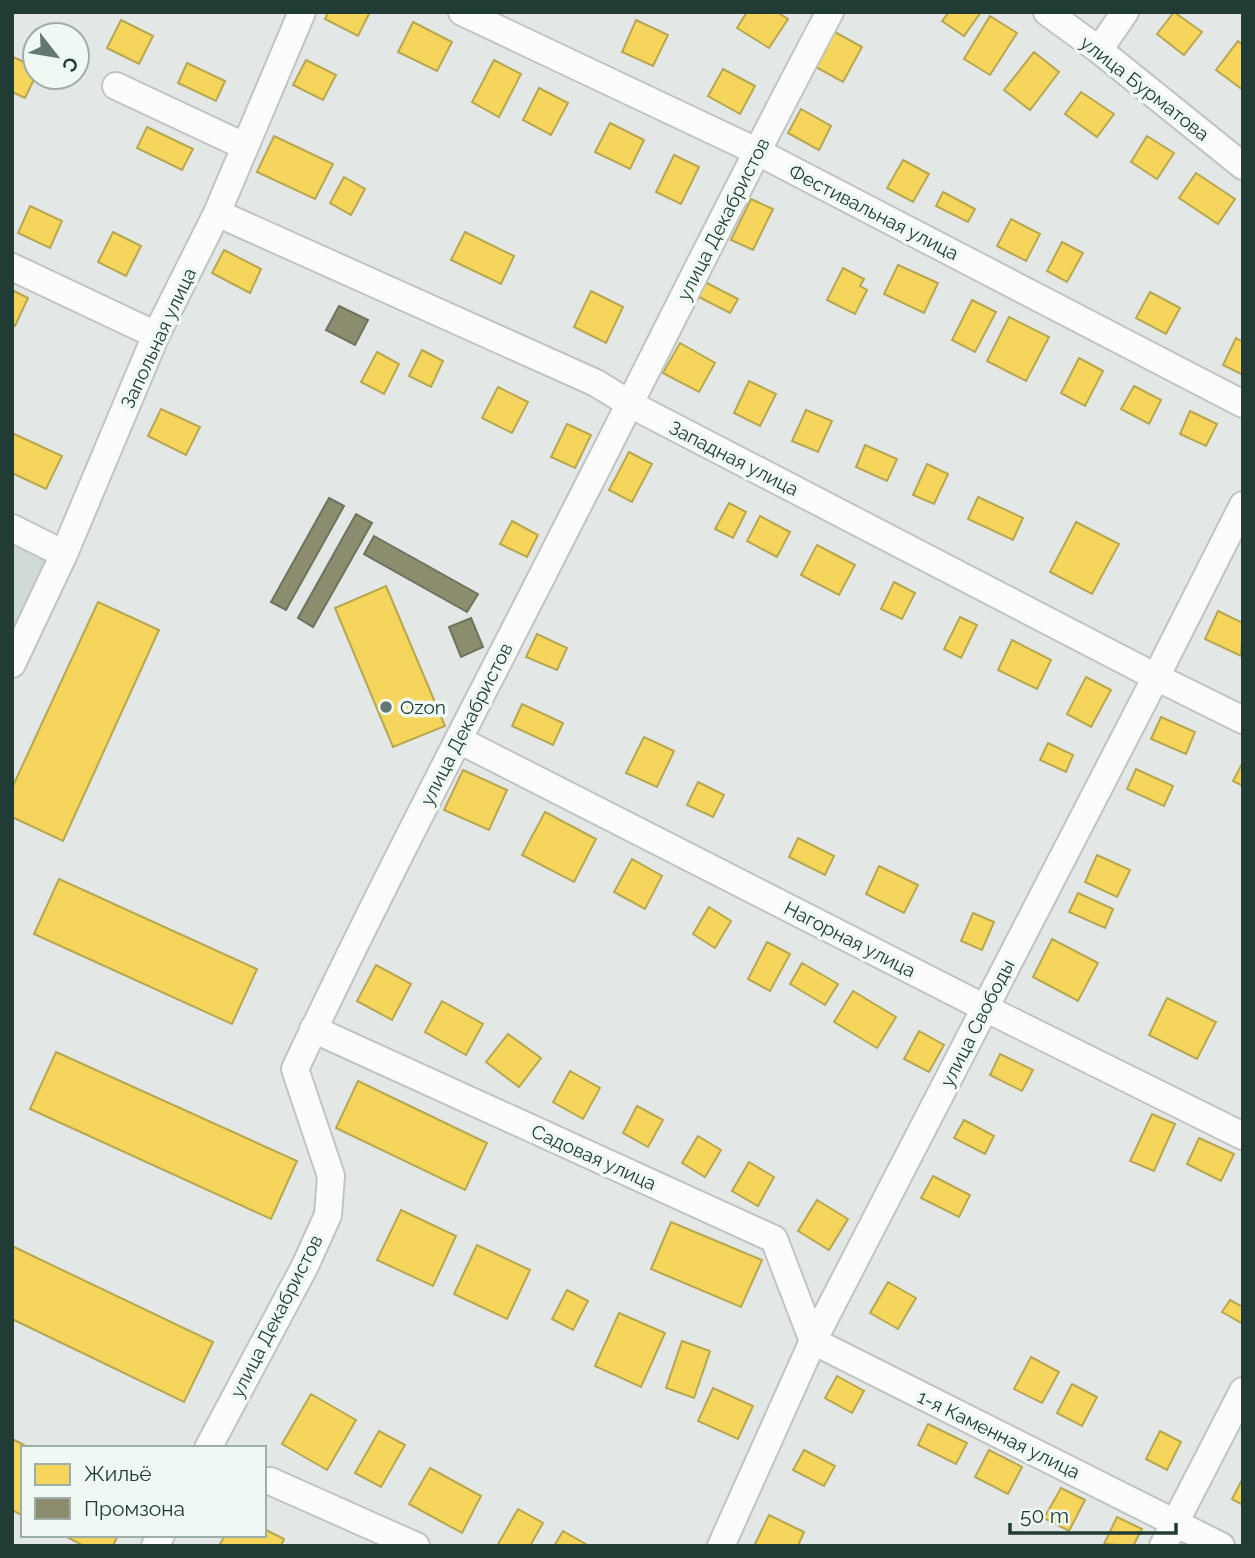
<svg xmlns="http://www.w3.org/2000/svg" width="1255" height="1558" viewBox="0 0 1255 1558" font-family="Raleway,sans-serif">
<style>
.built{fill:#d0dad6}
.homes{fill:#f6d55c;stroke:#b6a750;stroke-width:2}
.industry{fill:#8c8c6e;stroke:#6c745d;stroke-width:2}
.lines{fill:none;stroke-linecap:round;stroke-linejoin:round}
.minor-casing{stroke:#c0c5c3;stroke-width:30}
.minor{stroke:#fbfcfb;stroke-width:26}
.poi-dot{fill:#647873;stroke:#f0f8f4;stroke-width:2.5}
.labels{text-anchor:middle;stroke-width:7;stroke-linejoin:round;paint-order:stroke}
.street-label{font-size:19px;fill:#203c35;stroke:#f0f8f4}
.poi-label{font-size:19px;fill:#203c35;stroke:#f0f8f4;text-anchor:start}
</style>
<rect width="100%" height="100%" fill="#e3e8e6"/>
<path class="built" d="M 12,533 L 62,558 L 12,663 Z"/>
<path class="homes" d="M 328,12 L 370,12 L 358,36 L 325,19 Z
M 747,12 L 777,12 L 788,19 L 769,48 L 737,28 Z
M 949,12 L 981,12 L 964,36 L 942,21 Z
M 1174,12 L 1202,32 L 1184,55 L 1157,34 Z
M 990,16 L 1017,33 L 990,75 L 964,59 Z
M 121,20 L 153,36 L 139,64 L 107,48 Z
M 636,20 L 668,35 L 653,66 L 622,52 Z
M 413,22 L 452,42 L 437,71 L 398,52 Z
M 833,31 L 862,47 L 843,82 L 814,66 Z
M 1238,41 L 1243,45 L 1243,90 L 1216,70 Z
M 1034,52 L 1059,72 L 1030,110 L 1004,90 Z
M 13,57 L 35,67 L 35,77 L 25,98 L 12,92 Z
M 306,60 L 336,75 L 323,100 L 293,85 Z
M 494,60 L 521,74 L 499,117 L 472,102 Z
M 187,63 L 225,81 L 216,101 L 178,83 Z
M 723,69 L 755,86 L 740,114 L 708,96 Z
M 539,88 L 568,103 L 551,135 L 523,120 Z
M 1081,92 L 1114,114 L 1097,137 L 1065,114 Z
M 801,109 L 831,126 L 819,150 L 788,133 Z
M 610,123 L 644,140 L 630,169 L 595,152 Z
M 147,127 L 193,149 L 182,170 L 137,148 Z
M 274,136 L 333,164 L 315,199 L 257,172 Z
M 1147,136 L 1174,153 L 1157,179 L 1131,162 Z
M 674,155 L 699,167 L 681,204 L 656,192 Z
M 903,160 L 929,174 L 913,202 L 887,188 Z
M 1196,173 L 1235,199 L 1218,224 L 1179,198 Z
M 344,177 L 365,189 L 351,215 L 330,203 Z
M 943,192 L 975,209 L 968,222 L 936,206 Z
M 751,199 L 773,209 L 753,250 L 731,240 Z
M 30,206 L 62,221 L 50,248 L 18,233 Z
M 1011,219 L 1040,234 L 1026,261 L 997,246 Z
M 113,232 L 141,246 L 126,276 L 98,262 Z
M 465,232 L 514,256 L 501,284 L 451,260 Z
M 1062,242 L 1083,253 L 1067,282 L 1047,271 Z
M 224,250 L 261,269 L 250,293 L 212,273 Z
M 898,265 L 938,283 L 924,313 L 884,294 Z
M 843,268 L 864,279 L 860,286 L 867,290 L 855,314 L 827,300 Z
M 703,281 L 738,299 L 730,313 L 695,295 Z
M 12,290 L 28,298 L 15,326 L 12,325 Z
M 591,291 L 623,307 L 606,343 L 574,327 Z
M 1150,292 L 1180,308 L 1166,334 L 1136,318 Z
M 972,300 L 996,312 L 975,352 L 952,340 Z
M 1009,317 L 1049,337 L 1026,381 L 987,361 Z
M 1236,338 L 1243,342 L 1243,375 L 1223,365 Z
M 680,343 L 715,363 L 699,392 L 663,373 Z
M 422,350 L 443,361 L 431,387 L 409,376 Z
M 377,352 L 399,364 L 384,394 L 361,382 Z
M 1079,358 L 1103,371 L 1085,406 L 1061,393 Z
M 749,381 L 776,394 L 760,426 L 734,413 Z
M 1134,386 L 1161,400 L 1149,424 L 1121,409 Z
M 498,387 L 528,402 L 512,433 L 482,418 Z
M 161,409 L 200,427 L 186,455 L 148,436 Z
M 806,410 L 832,421 L 818,452 L 792,441 Z
M 1190,411 L 1217,424 L 1206,446 L 1180,434 Z
M 567,424 L 591,435 L 575,468 L 551,457 Z
M 12,433 L 62,456 L 46,489 L 12,473 Z
M 865,445 L 897,459 L 887,481 L 856,467 Z
M 629,452 L 652,464 L 632,502 L 609,490 Z
M 927,464 L 948,474 L 934,504 L 913,495 Z
M 978,497 L 1023,518 L 1013,540 L 968,519 Z
M 729,503 L 746,512 L 733,538 L 715,529 Z
M 760,516 L 790,532 L 777,557 L 747,541 Z
M 512,521 L 538,535 L 527,557 L 500,544 Z
M 1076,522 L 1119,544 L 1092,594 L 1050,572 Z
M 817,545 L 855,565 L 839,595 L 801,575 Z
M 894,582 L 915,593 L 902,619 L 881,609 Z
M 386,586 L 445,726 L 393,747 L 335,608 Z
M 98,602 L 159,630 L 63,841 L 12,817 L 12,788 Z
M 1218,611 L 1243,623 L 1241,656 L 1205,639 Z
M 960,617 L 977,625 L 961,658 L 944,649 Z
M 537,634 L 567,648 L 557,670 L 526,657 Z
M 1012,640 L 1051,660 L 1037,689 L 998,670 Z
M 1086,677 L 1111,690 L 1091,727 L 1067,714 Z
M 522,704 L 563,723 L 553,745 L 512,726 Z
M 1161,717 L 1195,732 L 1186,754 L 1151,739 Z
M 644,737 L 674,751 L 657,787 L 626,773 Z
M 1048,743 L 1073,755 L 1066,772 L 1040,760 Z
M 1243,762 L 1243,786 L 1233,781 Z
M 1136,769 L 1173,786 L 1164,806 L 1127,789 Z
M 463,770 L 507,790 L 489,830 L 444,810 Z
M 698,782 L 724,795 L 713,817 L 687,805 Z
M 545,812 L 596,839 L 574,882 L 522,855 Z
M 798,838 L 834,856 L 825,875 L 789,857 Z
M 1097,855 L 1130,870 L 1117,897 L 1085,882 Z
M 632,859 L 662,876 L 645,909 L 614,892 Z
M 879,866 L 918,885 L 904,913 L 866,894 Z
M 59,879 L 257,969 L 232,1024 L 34,934 Z
M 1078,893 L 1113,909 L 1105,928 L 1069,912 Z
M 709,907 L 731,921 L 715,948 L 693,934 Z
M 973,913 L 994,922 L 982,950 L 961,941 Z
M 1052,939 L 1098,963 L 1078,1001 L 1033,977 Z
M 767,942 L 790,954 L 770,991 L 748,979 Z
M 802,963 L 838,984 L 825,1005 L 790,984 Z
M 376,965 L 411,984 L 392,1020 L 357,1001 Z
M 853,991 L 896,1017 L 877,1048 L 834,1022 Z
M 1167,998 L 1216,1022 L 1197,1059 L 1149,1035 Z
M 442,1001 L 483,1024 L 466,1055 L 425,1032 Z
M 919,1031 L 944,1045 L 929,1072 L 904,1059 Z
M 508,1034 L 541,1058 L 519,1087 L 486,1062 Z
M 56,1052 L 297,1161 L 271,1219 L 30,1109 Z
M 1000,1054 L 1033,1070 L 1022,1091 L 990,1075 Z
M 570,1071 L 600,1088 L 583,1119 L 553,1102 Z
M 358,1081 L 487,1143 L 465,1190 L 336,1128 Z
M 637,1106 L 663,1120 L 648,1147 L 623,1133 Z
M 1152,1114 L 1175,1124 L 1154,1171 L 1130,1161 Z
M 964,1120 L 994,1136 L 985,1154 L 954,1138 Z
M 698,1136 L 721,1150 L 705,1177 L 682,1163 Z
M 1199,1138 L 1234,1154 L 1221,1181 L 1187,1164 Z
M 749,1162 L 774,1177 L 758,1206 L 732,1191 Z
M 933,1176 L 970,1195 L 959,1217 L 921,1198 Z
M 817,1200 L 848,1219 L 829,1250 L 798,1231 Z
M 401,1210 L 456,1236 L 433,1286 L 377,1260 Z
M 671,1222 L 762,1260 L 741,1307 L 651,1269 Z
M 477,1245 L 530,1270 L 507,1319 L 454,1294 Z
M 12,1246 L 213,1342 L 184,1402 L 12,1319 Z
M 888,1282 L 916,1298 L 898,1329 L 870,1313 Z
M 567,1290 L 588,1301 L 573,1330 L 552,1319 Z
M 1230,1300 L 1243,1307 L 1243,1324 L 1222,1312 Z
M 619,1313 L 665,1333 L 641,1387 L 595,1366 Z
M 682,1341 L 710,1351 L 694,1398 L 666,1388 Z
M 1031,1357 L 1059,1372 L 1042,1403 L 1014,1389 Z
M 837,1376 L 864,1391 L 852,1413 L 825,1398 Z
M 1072,1384 L 1097,1397 L 1082,1426 L 1057,1413 Z
M 713,1388 L 753,1406 L 738,1439 L 698,1421 Z
M 311,1394 L 356,1420 L 327,1470 L 282,1444 Z
M 928,1424 L 967,1443 L 956,1464 L 918,1445 Z
M 379,1431 L 405,1445 L 381,1487 L 355,1473 Z
M 1160,1431 L 1181,1442 L 1167,1470 L 1146,1459 Z
M 12,1439 L 30,1448 L 23,1448 L 23,1516 L 12,1510 Z
M 804,1450 L 835,1466 L 824,1486 L 793,1470 Z
M 989,1450 L 1022,1467 L 1008,1494 L 975,1477 Z
M 430,1468 L 481,1496 L 462,1533 L 409,1504 Z
M 1243,1478 L 1243,1505 L 1232,1499 Z
M 1061,1488 L 1085,1500 L 1069,1531 L 1044,1518 Z
M 518,1509 L 543,1523 L 530,1546 L 497,1546 Z
M 769,1515 L 804,1532 L 798,1546 L 754,1546 Z
M 1117,1517 L 1142,1529 L 1133,1546 L 1104,1544 Z
M 264,1529 L 284,1539 L 281,1546 L 219,1546 L 225,1535 L 264,1535 Z
M 563,1531 L 589,1546 L 554,1546 Z
M 63,1535 L 118,1535 L 113,1546 L 84,1546 Z"/>
<path class="industry" d="M 339,306 L 368,320 L 355,345 L 326,330 Z
M 329,498 L 344,506 L 286,610 L 271,602 Z
M 356,514 L 372,523 L 313,627 L 298,618 Z
M 374,536 L 478,594 L 467,612 L 364,554 Z
M 471,618 L 483,647 L 461,657 L 449,627 Z"/>
<g class="lines">
<defs>
<path id="minor" d="M 462,12 L 756,151 L 1243,404
M 1047,12 L 1099,50 L 1243,166
M 1099,50 L 1125,12
M 116,86 L 244,146
M 217,213 L 596,383 L 630,404 L 1156,677 L 1243,720
M 12,267 L 156,335
M 12,528 L 64,554
M 12,664 L 64,554 L 156,335 L 217,213 L 302,12
M 459,740 L 985,1008 L 1243,1136
M 313,1029 L 774,1239 L 813,1341 L 1221,1546
M 208,1448 L 305,1266 L 328,1215 L 331,1176 L 295,1069 C 382,884 478,703 570,521 C 657,352 740,180 830,12
M 264,1481 L 270,1481 L 416,1546
M 155,1546 L 161,1535
M 721,1546 L 813,1341 L 1156,677 L 1243,505
M 1163,1546 L 1243,1391"/>
</defs>
<use href="#minor" class="minor-casing"/>
<use href="#minor" class="minor"/>
</g>
<circle class="poi-dot" cx="386" cy="707" r="7"/>
<g class="labels">
<g class="street-label">
<text transform="translate(1145 88) rotate(38)" y="7">улица Бурматова</text>
<text transform="translate(874 212) rotate(27)" y="7">Фестивальная улица</text>
<text transform="translate(723 219) rotate(-63)" y="7">улица Декабристов</text>
<text transform="translate(158 338) rotate(-65)" y="7">Запольная улица</text>
<text transform="translate(734 458) rotate(27)" y="7">Западная улица</text>
<text transform="translate(466 724) rotate(-63)" y="7">улица Декабристов</text>
<text transform="translate(850 939) rotate(27)" y="7">Нагорная улица</text>
<text transform="translate(977 1023) rotate(-63)" y="7">улица Свободы</text>
<text transform="translate(594 1157) rotate(24)" y="7">Садовая улица</text>
<text transform="translate(276 1316) rotate(-63)" y="7">улица Декабристов</text>
<text transform="translate(999 1434) rotate(26)" y="7">1-я Каменная улица</text>
</g>
<g class="poi-label">
<text x="400" y="714">Ozon</text>
</g>
</g>
<rect width="1255" height="1558" fill="none" stroke="#203c35" stroke-width="28"/>
<rect x="21" y="1446" width="245" height="91" fill="#f0f8f4" stroke="#9dada8" stroke-width="2"/>
<rect x="35" y="1464" width="35" height="21" fill="#f6d55c" stroke="#9dada8" stroke-width="2"/>
<text x="84" y="1481" font-size="21" fill="#203c35">Жильё</text>
<rect x="35" y="1498" width="35" height="21" fill="#8c8c6e" stroke="#9dada8" stroke-width="2"/>
<text x="84" y="1516" font-size="21" fill="#203c35">Промзона</text>
<g transform="translate(56 56) rotate(121)"><circle r="33" fill="#f0f8f4" stroke="#9dada8" stroke-width="2"/>
<path d="M0-5L12 26L0 18L-12 26Z" fill="#647873"/>
<text y="-10" font-size="19" font-weight="bold" text-anchor="middle" fill="#203c35">С</text>
</g>
<path d="M1010 1523v10h166v-10" fill="none" stroke="#203c35" stroke-width="3.5"/>
<text x="1020" y="1523" font-size="21" fill="#203c35" stroke="#f0f8f4" stroke-width="5" paint-order="stroke">50 m</text>
</svg>
